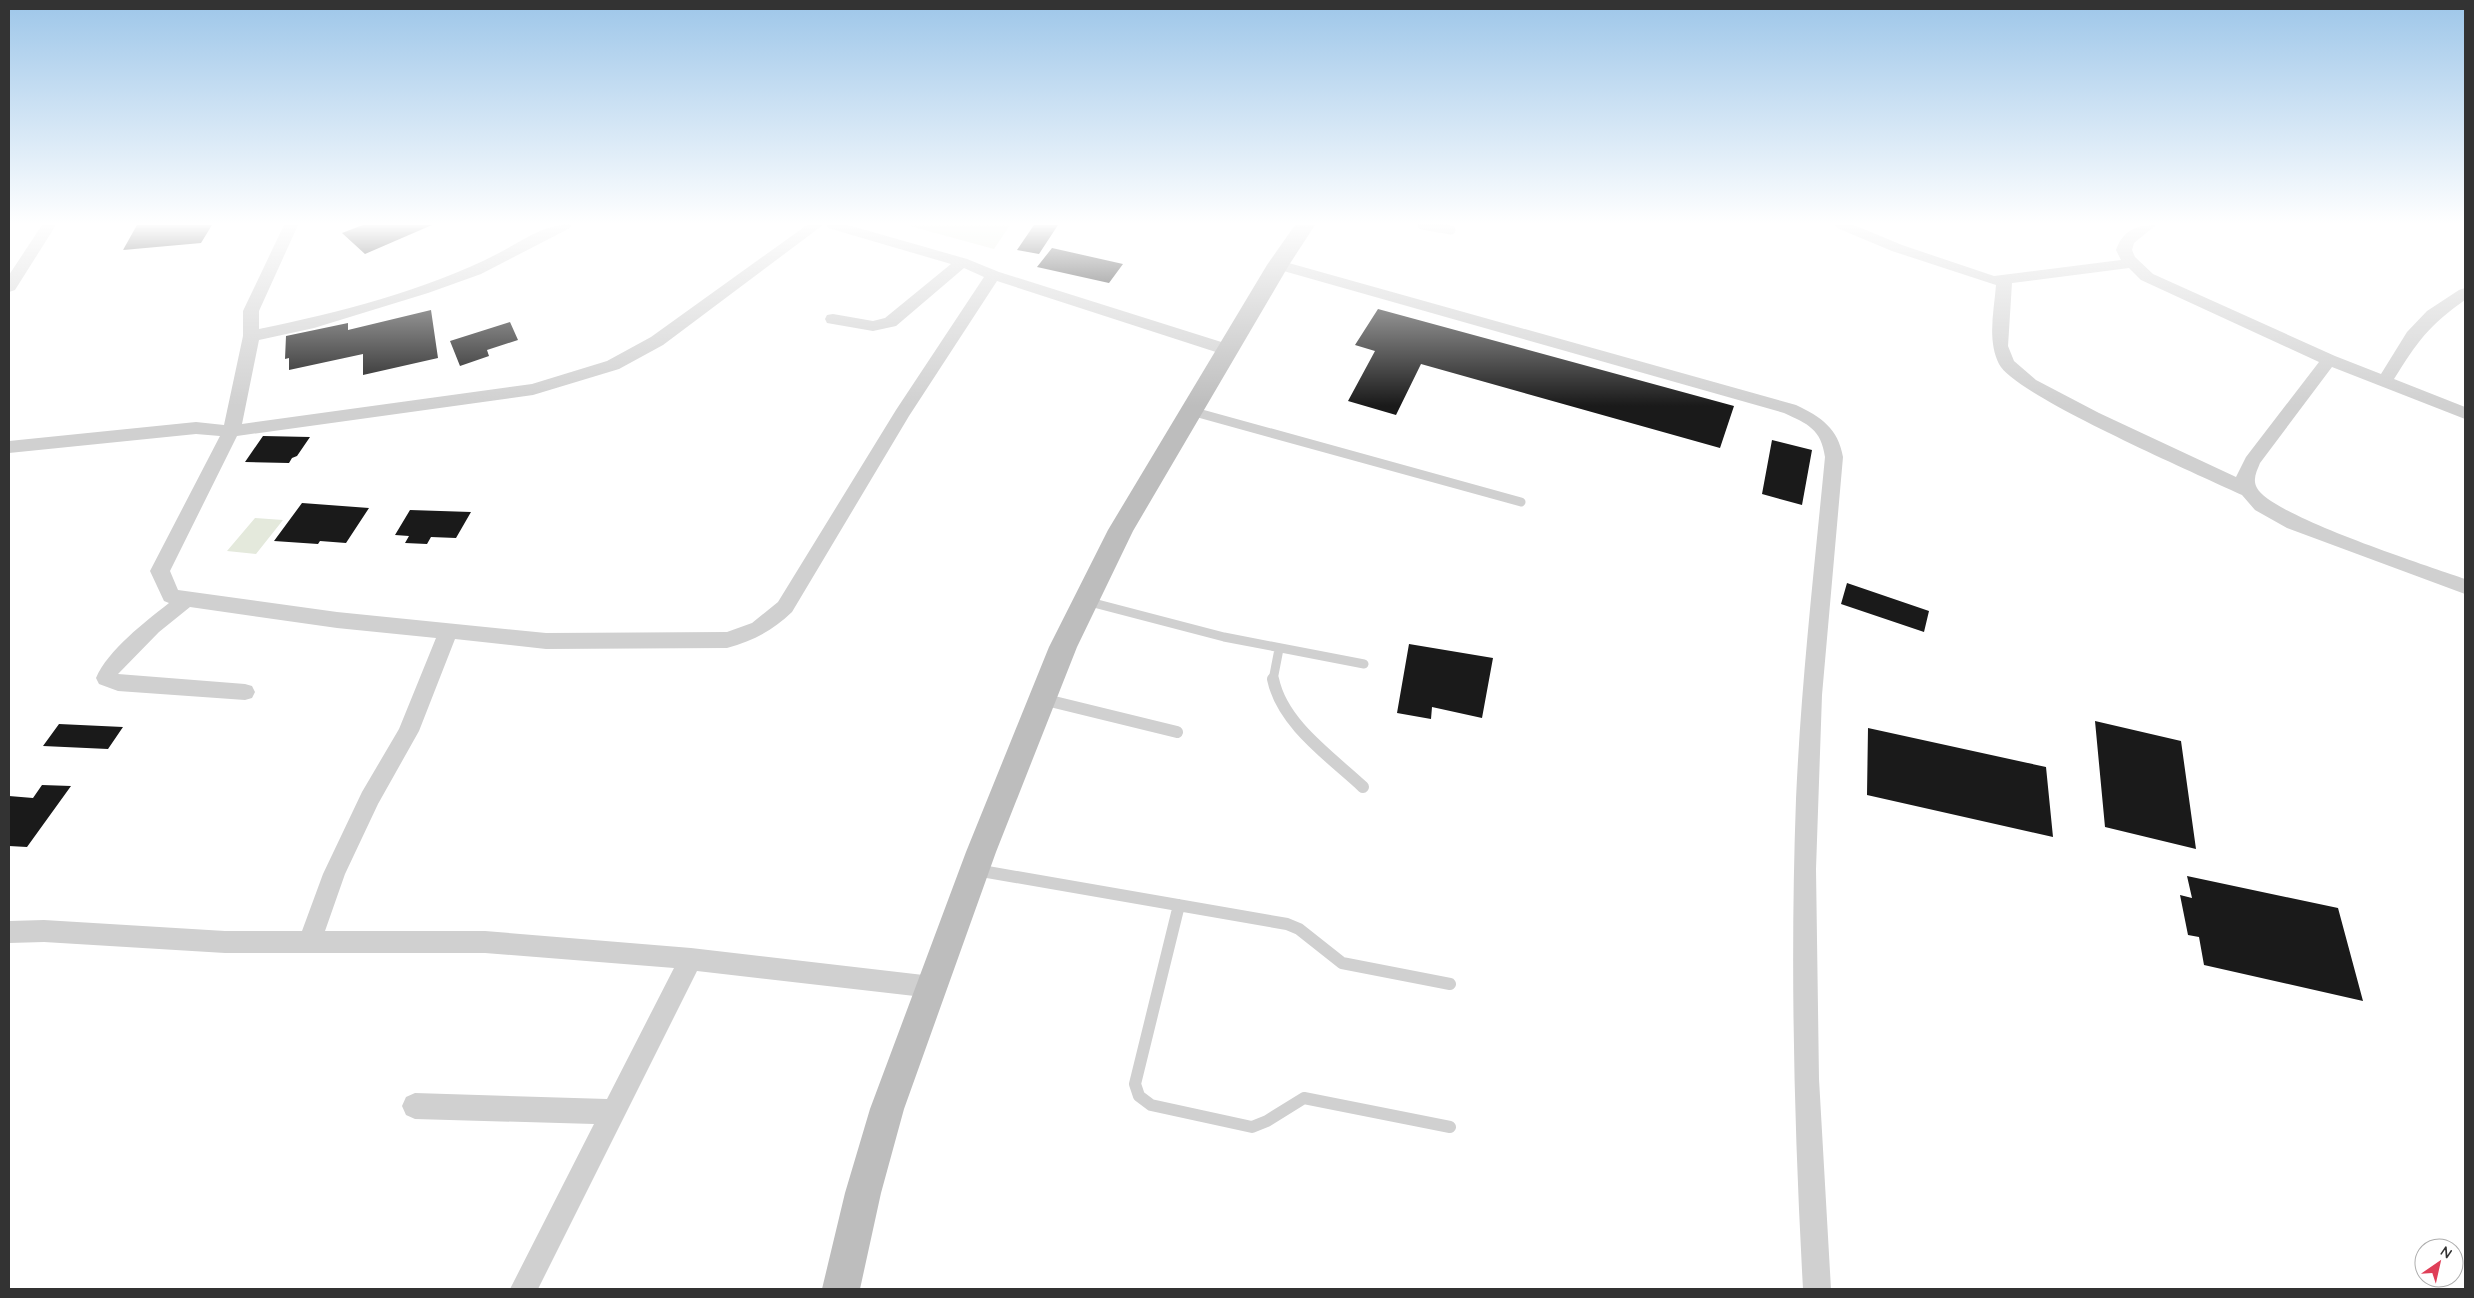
<svg xmlns="http://www.w3.org/2000/svg" width="2474" height="1298" viewBox="0 0 2474 1298" font-family="Quicksand,sans-serif">
<style>
.green{fill:#e4e9dc}
.building{fill:#1a1a1a}
.lines{fill:none;stroke-linecap:round;stroke-linejoin:round}
.lane-far1{stroke:#d0d0d0;stroke-width:9}
.lane{stroke:#d0d0d0;stroke-width:12}
.street{fill:#d0d0d0;fill-rule:evenodd}
.secondary{fill:#bdbdbd;fill-rule:evenodd}
</style>
<rect width="100%" height="100%" fill="#fff"/>
<path class="green" d="M 906,225 L 1010,225 L 994,249 Z
M 255,518 L 283,520 L 256,554 L 227,551 Z"/>
<path class="building" d="M 137,225 L 212,225 L 201,243 L 123,250 Z
M 363,225 L 432,225 L 365,254 L 342,233 Z
M 1034,225 L 1058,225 L 1039,254 L 1017,250 Z
M 1052,248 L 1123,264 L 1109,283 L 1037,267 Z
M 1378,309 L 1734,406 L 1720,448 L 1421,364 L 1396,415 L 1348,401 L 1375,351 L 1355,345 Z
M 431,310 L 438,358 L 363,375 L 363,354 L 289,370 L 289,358 L 285,359 L 286,336 L 348,323 L 348,330 Z
M 510,322 L 518,340 L 487,350 L 489,356 L 460,366 L 450,341 Z
M 263,436 L 310,437 L 297,456 L 292,458 L 289,463 L 245,462 Z
M 1772,440 L 1812,450 L 1802,505 L 1762,494 Z
M 302,503 L 369,508 L 346,543 L 320,541 L 318,544 L 274,541 Z
M 410,510 L 471,512 L 456,538 L 431,537 L 427,544 L 405,543 L 409,536 L 395,535 Z
M 1847,583 L 1929,611 L 1924,632 L 1841,604 Z
M 1409,644 L 1493,658 L 1482,718 L 1432,707 L 1431,719 L 1397,713 Z
M 2095,721 L 2181,741 L 2196,849 L 2105,827 Z
M 59,724 L 123,727 L 108,749 L 43,746 Z
M 1868,728 L 2046,767 L 2053,837 L 1867,795 Z
M 42,785 L 71,786 L 27,847 L 9,846 L 9,796 L 33,798 Z
M 2187,876 L 2338,908 L 2363,1001 L 2204,965 L 2199,937 L 2188,935 L 2180,895 L 2192,898 Z"/>
<g class="lines">
<path class="lane-far1" d="M 1422,225 L 1451,230
M 1191,411 L 1521,502
M 1086,601 L 1224,637 L 1364,664
M 1273,680 L 1279,649"/>
<path class="lane" d="M 1273,679 C 1282,724 1331,757 1363,787
M 1042,699 L 1177,732
M 976,870 L 1287,924 L 1299,929 L 1342,963 L 1450,984
M 1179,905 L 1135,1084 L 1139,1096 L 1151,1105 L 1252,1127 L 1267,1121 L 1304,1098 L 1450,1127"/>
<path class="street" d="M 42,225 L 56,225 L 15,290 L 9,292 L 9,275 Z
M 284,225 L 298,225 L 259,311 L 259,329 C 337,313 428,290 499,253 C 522,241 547,222 572,225 L 570,228 L 481,274 L 428,293 L 314,328 L 259,340 L 242,424 L 532,384 L 607,361 L 651,337 L 807,225 L 823,225 L 663,345 L 619,369 L 533,395 L 237,436 L 170,571 L 178,590 L 337,612 L 546,633 L 727,632 L 752,623 L 778,602 L 896,410 L 984,277 L 964,268 L 896,326 L 873,331 L 827,323 L 825,319 L 827,315 L 833,314 L 873,321 L 885,318 L 951,264 L 828,228 L 826,225 L 848,225 L 967,259 L 999,272 L 1234,346 L 1236,350 L 1234,354 L 1222,354 L 997,281 L 909,416 L 792,612 C 772,631 753,641 727,648 L 546,649 L 455,639 L 419,731 L 378,804 L 345,874 L 325,931 L 485,931 L 691,948 L 932,976 L 940,979 L 944,987 L 940,995 L 932,998 L 697,971 L 538,1289 L 510,1289 L 594,1124 L 415,1119 L 406,1115 L 402,1106 L 406,1097 L 415,1093 L 607,1099 L 674,968 L 485,953 L 225,953 L 44,942 L 9,943 L 9,921 L 44,920 L 225,931 L 302,931 L 323,874 L 362,792 L 399,729 L 436,638 L 337,628 L 190,607 L 159,632 L 118,674 L 245,684 L 252,686 L 255,692 L 252,698 L 245,700 L 118,691 L 99,684 L 96,678 C 108,650 145,622 169,603 L 164,601 L 150,571 L 220,436 L 196,434 L 9,453 L 9,441 L 196,422 L 224,425 L 243,336 L 243,311 Z
M 1835,225 L 1854,225 L 1902,245 L 1994,276 L 2121,260 L 2116,250 C 2123,230 2137,225 2156,225 L 2134,243 L 2132,250 L 2135,257 L 2153,274 L 2335,356 L 2381,374 L 2407,332 L 2427,311 L 2459,290 L 2465,288 L 2465,300 C 2428,326 2418,341 2394,379 L 2465,407 L 2465,419 L 2332,367 L 2260,463 C 2257,471 2252,479 2257,488 C 2272,516 2428,566 2465,579 L 2465,594 L 2287,528 L 2255,510 L 2242,495 C 2200,475 2014,395 1999,364 C 1987,340 1994,311 1996,285 L 1892,251 L 1837,228 ZM 2129,268 L 2141,280 L 2319,362 L 2246,457 L 2236,477 L 2099,413 L 2036,380 L 2014,361 L 2008,346 L 2012,283 Z
M 1278,260 L 1796,405 C 1821,417 1838,428 1843,457 L 1822,695 L 1816,869 L 1819,1079 L 1831,1289 L 1803,1289 C 1794,1126 1790,963 1796,799 C 1801,685 1814,571 1825,457 C 1821,429 1808,424 1784,413 L 1273,268 L 1270,265 L 1273,262 Z"/>
<path class="secondary" d="M 1295,225 L 1315,225 L 1289,265 L 1133,531 L 1077,647 L 996,852 L 904,1109 L 881,1193 L 860,1289 L 822,1289 L 845,1193 L 870,1109 L 966,852 L 1049,647 L 1108,530 L 1267,265 Z"/>
</g>
<linearGradient id="sky" x2="0" y2="1"><stop stop-color="#9dc6e9"/><stop offset="0.55" stop-color="#fff"/><stop offset="1" stop-color="#fff" stop-opacity="0"/></linearGradient>
<rect width="2474" height="406" fill="url(#sky)"/>
<rect width="2474" height="1298" fill="none" stroke="#333333" stroke-width="20"/>
<g transform="translate(2439 1263) rotate(34)"><circle r="24" fill="#ffffff" stroke="#adadad"/>
<path d="M0-4L9 19L0 12L-9 19Z" fill="#df3f58"/>
<text y="-8" font-size="14" font-weight="bold" text-anchor="middle" fill="#333333">N</text>
</g>
</svg>
